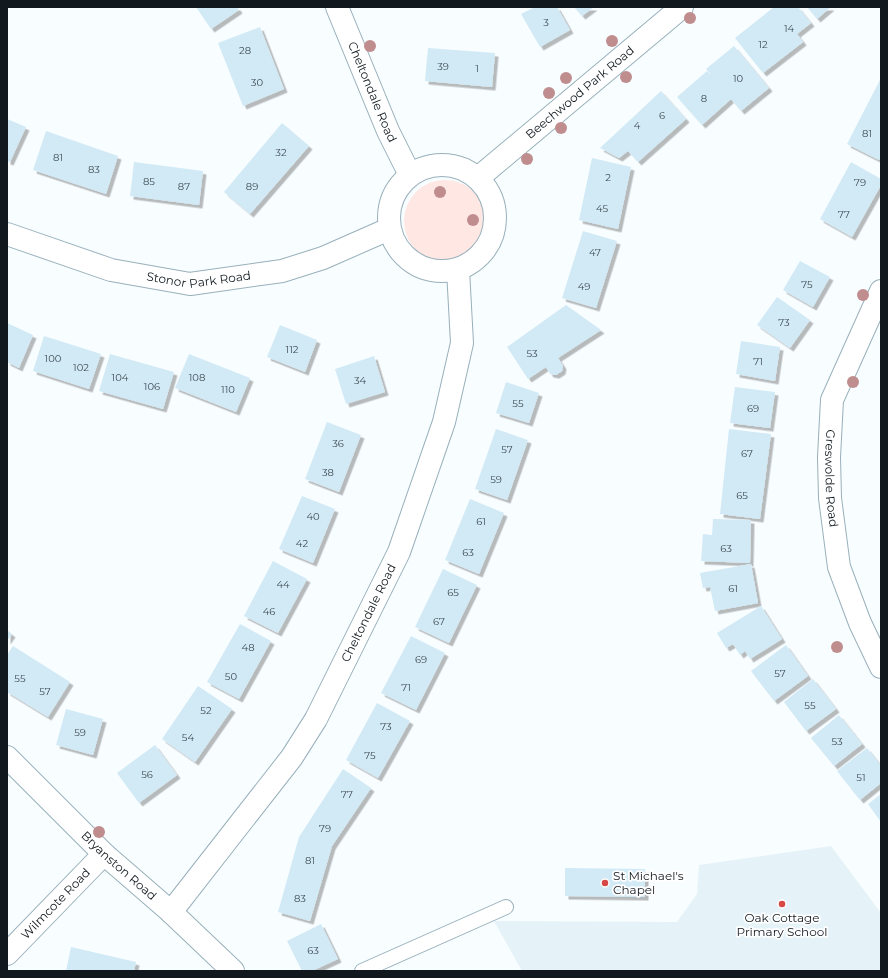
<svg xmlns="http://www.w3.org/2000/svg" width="888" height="978" viewBox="0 0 888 978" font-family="Montserrat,sans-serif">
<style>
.built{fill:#e5f3f9}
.green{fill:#ffe7e4}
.building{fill:#d1eaf6;filter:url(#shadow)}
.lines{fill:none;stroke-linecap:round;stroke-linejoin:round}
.service-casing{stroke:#98b0bb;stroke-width:16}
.minor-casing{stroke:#98b0bb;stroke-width:24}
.service{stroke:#fff;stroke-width:14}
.minor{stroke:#fff;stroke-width:22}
.tree{fill:#bf8d8e}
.poi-dot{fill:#d64746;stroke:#fff;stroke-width:1.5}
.labels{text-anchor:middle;stroke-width:3.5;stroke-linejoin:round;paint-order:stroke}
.number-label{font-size:10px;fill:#414d54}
.street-label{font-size:12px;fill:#11191e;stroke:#fff}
.poi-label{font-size:12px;fill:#11191e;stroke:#fff;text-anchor:start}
</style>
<defs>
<filter id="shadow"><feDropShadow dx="3.5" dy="3.5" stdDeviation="0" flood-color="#0004"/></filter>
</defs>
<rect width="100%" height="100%" fill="#f8fdff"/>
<path class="built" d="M 831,846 L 881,913 L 881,971 L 522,971 L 494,921 L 677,922 L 697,894 L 699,865 Z"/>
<path class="green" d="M404 221a41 41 0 1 1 82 0a41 41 0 1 1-82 0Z"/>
<path class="building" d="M 196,7 L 237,7 L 239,10 L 211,29 Z
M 535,7 L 557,7 L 570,30 L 540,47 L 521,14 Z
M 574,7 L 594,7 L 582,16 Z
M 774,7 L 798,7 L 811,23 L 797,34 L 803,42 L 763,73 L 735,38 Z
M 807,7 L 831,7 L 817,19 Z
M 260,27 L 284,89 L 243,106 L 218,43 Z
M 734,46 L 769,88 L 741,111 L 731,99 L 702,125 L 677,97 L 707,71 L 727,93 L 706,69 Z
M 428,48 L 495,53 L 492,87 L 425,81 Z
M 881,78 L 881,157 L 879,160 L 847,144 Z
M 661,91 L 686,119 L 638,162 L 628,151 L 619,158 L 600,148 Z
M 7,119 L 26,127 L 10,162 L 7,161 Z
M 282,123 L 309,146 L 250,214 L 224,192 Z
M 46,131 L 118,156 L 106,194 L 33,170 Z
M 592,158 L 631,167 L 618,229 L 579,220 Z
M 134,162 L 203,171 L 199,205 L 130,196 Z
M 851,162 L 881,179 L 881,185 L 852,237 L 820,219 Z
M 583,231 L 617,241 L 596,308 L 562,298 Z
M 800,261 L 830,277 L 813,307 L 783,290 Z
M 777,297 L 810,320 L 790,348 L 757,325 Z
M 566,305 L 601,330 L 558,358 L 563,366 L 562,371 L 556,375 L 550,374 L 546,367 L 528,379 L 507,347 Z
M 7,323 L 33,335 L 19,368 L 7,362 Z
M 280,325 L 317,340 L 305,372 L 267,357 Z
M 44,336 L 101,354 L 89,389 L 33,371 Z
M 741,341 L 780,347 L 775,381 L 736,374 Z
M 110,354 L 174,372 L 163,409 L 99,391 Z
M 189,354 L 250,378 L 236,412 L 175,388 Z
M 374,356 L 385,392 L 346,404 L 335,369 Z
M 506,382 L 539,393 L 529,423 L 496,413 Z
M 735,387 L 775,392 L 770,428 L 730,423 Z
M 327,422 L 361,435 L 339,492 L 305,479 Z
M 496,429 L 528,440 L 507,500 L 475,489 Z
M 729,429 L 771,434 L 760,519 L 720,514 Z
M 302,496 L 335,509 L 313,563 L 279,549 Z
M 470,499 L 504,513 L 479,574 L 445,560 Z
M 713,519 L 751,520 L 750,563 L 701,561 L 703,534 L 712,535 Z
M 273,561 L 307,579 L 278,633 L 244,616 Z
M 751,564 L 758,603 L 715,611 L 710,587 L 703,588 L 700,573 Z
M 443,569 L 477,585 L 449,643 L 415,627 Z
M 761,606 L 782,639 L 750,659 L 745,651 L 740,655 L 733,644 L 726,648 L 717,633 Z
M 240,624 L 271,641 L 239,699 L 207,682 Z
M 7,630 L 12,634 L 7,641 Z
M 411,636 L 445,653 L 416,710 L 381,693 Z
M 786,645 L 808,676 L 774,701 L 751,671 Z
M 13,646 L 70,682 L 48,717 L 7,692 L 7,655 Z
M 813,679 L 836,709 L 806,731 L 784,702 Z
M 198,686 L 232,709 L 195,762 L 162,739 Z
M 377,703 L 410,721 L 378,778 L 346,760 Z
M 66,709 L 103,719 L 93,755 L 56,745 Z
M 839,715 L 862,744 L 834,766 L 811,738 Z
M 155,745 L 177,775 L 139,803 L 117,773 Z
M 867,748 L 881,766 L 881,783 L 860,800 L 837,771 Z
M 343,769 L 371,788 L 332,846 L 310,921 L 278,912 L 299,837 Z
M 881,794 L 881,822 L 868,804 Z
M 565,868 L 645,869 L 645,897 L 565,896 Z
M 321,924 L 338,959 L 312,971 L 302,971 L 287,941 Z
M 71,947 L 136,962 L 134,971 L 66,971 Z"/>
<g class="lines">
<defs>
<path id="service" d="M 362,971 L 506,907"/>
<g id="minor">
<path id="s1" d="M 337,7 L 388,131 L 410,175"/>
<circle cx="442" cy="218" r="53"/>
<path id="s2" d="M 478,178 L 682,7"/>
<path id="s3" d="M 7,234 L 111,270 L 190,284 L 282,271 L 323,258 L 389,229"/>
<path id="s4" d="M 881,291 L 832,400 L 829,457 L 830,498 L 839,567 L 860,623 L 881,667"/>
<path id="s5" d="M 7,757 L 104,854 L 171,912 L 233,971"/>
<path id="s6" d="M 171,912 L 292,757 L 316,719 L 399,552 L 444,422 L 462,343 L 458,270"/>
<path id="s7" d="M 7,954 L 104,854"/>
</g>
</defs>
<use href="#service" class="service-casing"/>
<use href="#minor" class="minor-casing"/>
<use href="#service" class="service"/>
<use href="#minor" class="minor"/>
</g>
<g class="tree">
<circle cx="690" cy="18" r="6"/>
<circle cx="612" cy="41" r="6"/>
<circle cx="370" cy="46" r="6"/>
<circle cx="626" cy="77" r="6"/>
<circle cx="566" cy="78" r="6"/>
<circle cx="549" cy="93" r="6"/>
<circle cx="561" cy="128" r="6"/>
<circle cx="527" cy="159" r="6"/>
<circle cx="440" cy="192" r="6"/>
<circle cx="473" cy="220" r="6"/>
<circle cx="863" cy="295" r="6"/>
<circle cx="853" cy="382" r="6"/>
<circle cx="837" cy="647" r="6"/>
<circle cx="99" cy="832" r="6"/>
</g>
<g class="poi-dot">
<circle cx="605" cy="883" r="4"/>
<circle cx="782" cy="904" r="4"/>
</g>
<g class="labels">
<g class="number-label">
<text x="546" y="26">3</text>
<text x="789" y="32">14</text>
<text x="763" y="48">12</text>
<text x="245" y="54">28</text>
<text x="443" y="70">39</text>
<text x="477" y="72">1</text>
<text x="738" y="82">10</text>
<text x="257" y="86">30</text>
<text x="704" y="102">8</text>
<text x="662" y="119">6</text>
<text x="637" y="129">4</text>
<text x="867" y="137">81</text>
<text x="281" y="156">32</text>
<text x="58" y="161">81</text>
<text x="94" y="173">83</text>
<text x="608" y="181">2</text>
<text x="149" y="185">85</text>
<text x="860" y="186">79</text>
<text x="184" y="190">87</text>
<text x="252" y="190">89</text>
<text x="602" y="212">45</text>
<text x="844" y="218">77</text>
<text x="595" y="256">47</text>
<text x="807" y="288">75</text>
<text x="584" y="290">49</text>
<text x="784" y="326">73</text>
<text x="292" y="353">112</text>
<text x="532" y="357">53</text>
<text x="53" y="362">100</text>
<text x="758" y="365">71</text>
<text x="81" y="371">102</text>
<text x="120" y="381">104</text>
<text x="197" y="381">108</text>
<text x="360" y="384">34</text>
<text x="152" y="390">106</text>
<text x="228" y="393">110</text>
<text x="518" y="407">55</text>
<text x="753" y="412">69</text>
<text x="338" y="447">36</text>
<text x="507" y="453">57</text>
<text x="747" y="457">67</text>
<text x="328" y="476">38</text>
<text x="496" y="483">59</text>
<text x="742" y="499">65</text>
<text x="313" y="520">40</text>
<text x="481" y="525">61</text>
<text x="302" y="547">42</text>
<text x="726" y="552">63</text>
<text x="468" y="556">63</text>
<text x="283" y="588">44</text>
<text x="733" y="592">61</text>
<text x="453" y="596">65</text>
<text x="269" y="615">46</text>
<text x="439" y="625">67</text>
<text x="248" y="651">48</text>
<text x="421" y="663">69</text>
<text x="780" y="677">57</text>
<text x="231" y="680">50</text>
<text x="20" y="682">55</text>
<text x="406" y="691">71</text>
<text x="45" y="695">57</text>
<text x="810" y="709">55</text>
<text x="206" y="714">52</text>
<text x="386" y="730">73</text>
<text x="80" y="736">59</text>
<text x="188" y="741">54</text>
<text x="837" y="745">53</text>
<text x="370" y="759">75</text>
<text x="147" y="778">56</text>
<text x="861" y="781">51</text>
<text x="347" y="798">77</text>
<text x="325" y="832">79</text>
<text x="310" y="864">81</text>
<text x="300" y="902">83</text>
<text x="313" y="954">63</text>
</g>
<g class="street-label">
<text dy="4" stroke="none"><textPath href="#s1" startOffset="92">Cheltondale Road</textPath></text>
<text dy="4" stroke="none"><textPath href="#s2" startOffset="133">Beechwood Park Road</textPath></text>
<text dy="4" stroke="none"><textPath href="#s3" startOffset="199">Stonor Park Road</textPath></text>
<text dy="4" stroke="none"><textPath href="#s4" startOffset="198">Greswolde Road</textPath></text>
<text dy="4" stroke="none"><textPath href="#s6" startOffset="360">Cheltondale Road</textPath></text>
<text dy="4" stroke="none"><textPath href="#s5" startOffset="156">Bryanston Road</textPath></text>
<text dy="4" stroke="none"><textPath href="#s7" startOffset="70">Wilmcote Road</textPath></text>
</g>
<g class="poi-label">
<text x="613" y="880">St Michael's<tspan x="613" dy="14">Chapel</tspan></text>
<text x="782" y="922" text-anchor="middle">Oak Cottage<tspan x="782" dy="14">Primary School</tspan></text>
</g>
</g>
<rect width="888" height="978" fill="none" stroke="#11191e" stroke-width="16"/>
</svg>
